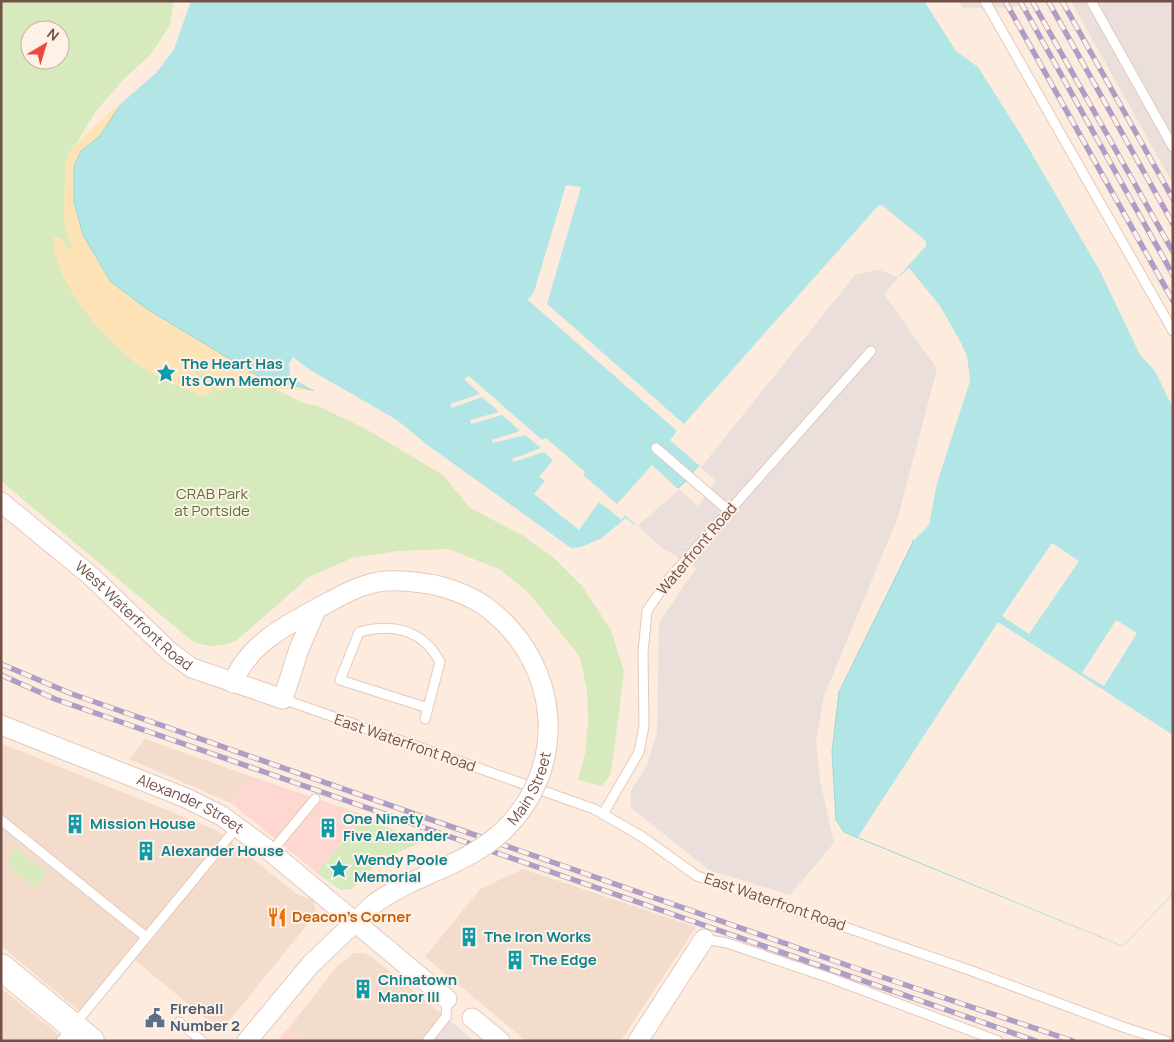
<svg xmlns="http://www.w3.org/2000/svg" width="1174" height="1042" viewBox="0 0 1174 1042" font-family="Manrope,sans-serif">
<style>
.residential{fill:#f4dccc}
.commercial{fill:#fed7d1}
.industrial{fill:#eadfda}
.green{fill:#d6eabd;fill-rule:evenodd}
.sand{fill:#fee3b7}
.water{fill:#b2e6e6;stroke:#98d8d8}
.pier{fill:#fdecde}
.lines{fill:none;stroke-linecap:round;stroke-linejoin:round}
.service-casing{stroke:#e3c9bd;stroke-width:11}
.minor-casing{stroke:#e3c9bd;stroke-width:21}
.secondary-casing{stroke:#e8c8ba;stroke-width:28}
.service{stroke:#fff;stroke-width:9}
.minor{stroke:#fff;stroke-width:19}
.secondary{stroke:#fff;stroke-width:26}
.rail-casing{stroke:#ad9ec5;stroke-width:5.5}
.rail{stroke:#fff1e5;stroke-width:4;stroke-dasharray:11;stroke-linecap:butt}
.minor-bridge-casing{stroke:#e3c9bd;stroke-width:21;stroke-linecap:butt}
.minor-bridge{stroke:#fff;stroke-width:19}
.labels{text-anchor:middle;stroke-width:4;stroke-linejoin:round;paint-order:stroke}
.culture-label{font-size:15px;font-weight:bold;fill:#0d838f;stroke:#fff1e5;text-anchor:start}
.park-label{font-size:15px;fill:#54743c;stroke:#fff1e5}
.street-label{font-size:15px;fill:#734f46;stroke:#fff1e5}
.food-label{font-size:15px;font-weight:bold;fill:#c56008;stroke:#fff1e5;text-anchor:start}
.service-label{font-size:15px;font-weight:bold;fill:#4e5e75;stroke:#fff1e5;text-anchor:start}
</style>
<rect width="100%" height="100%" fill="#fdecde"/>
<path class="residential" d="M 145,739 L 253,777 L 231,803 L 129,759 Z
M 1,743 L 216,830 L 297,894 L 313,900 L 316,910 L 312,919 L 221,1031 L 131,957 L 83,1014 L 1,946 Z
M 523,869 L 696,927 L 621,1041 L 526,1041 L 425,957 L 480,889 Z
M 354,953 L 365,953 L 373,958 L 446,1017 L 427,1041 L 302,1041 L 288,1029 L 338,965 Z
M 1,988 L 63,1038 L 61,1041 L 1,1041 Z"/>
<path class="commercial" d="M 253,777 L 364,815 L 317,873 L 231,803 Z
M 287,1029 L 288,1029 L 302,1041 L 277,1041 Z"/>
<path class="industrial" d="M 959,1 L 1026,1 L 1015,7 L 963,8 Z
M 1071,1 L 1173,1 L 1173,184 Z
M 878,206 L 926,246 L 884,294 L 937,369 L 898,517 L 824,696 L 816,741 L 820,781 L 834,843 L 790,895 L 709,870 L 631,808 L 631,791 L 647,765 L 657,733 L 659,623 L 696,568 L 661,547 L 627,516 L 652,465 L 698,506 L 716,481 L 670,440 Z
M 446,1017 L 474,1041 L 427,1041 Z"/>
<path class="green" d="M 1,1 L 174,1 L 170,25 L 151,54 L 124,79 L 96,111 L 74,147 L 65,217 L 73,251 L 202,370 L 237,385 L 246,374 L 303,403 L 318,406 L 364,428 L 443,475 L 470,508 L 522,535 L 552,556 L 582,586 L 611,630 L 624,671 L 611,774 L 602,786 L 578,780 L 585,753 L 588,723 L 587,691 L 580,657 L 528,592 L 499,569 L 448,549 L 398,551 L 352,558 L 309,577 L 236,641 C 220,647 208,648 192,641 L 1,481 ZM 30,30 L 60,30 L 60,60 L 30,60 Z
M 362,818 L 424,841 L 379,861 L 352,889 L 341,890 L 317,873 Z
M 16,848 L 47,873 L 35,888 L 8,866 L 11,855 Z"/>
<path class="sand" d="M 124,99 L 117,120 L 316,391 L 261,388 L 224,379 L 217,385 L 229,390 L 217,391 L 209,377 L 191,368 L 213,391 L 205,397 C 183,388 162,379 142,367 C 108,346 50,278 54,237 L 61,238 L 69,250 L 71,250 L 72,245 L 68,239 L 64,219 L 65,163 L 72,147 Z"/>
<path class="water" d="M 184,1 L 950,1 L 1173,377 L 1173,886 L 1170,896 L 1123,946 L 844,832 L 836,820 L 832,752 L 839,692 L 912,544 L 933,464 L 965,386 L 962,362 L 956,346 L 901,276 L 879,267 L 854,273 L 685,482 L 627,531 L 577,553 L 531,524 L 371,415 L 316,391 L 258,376 L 147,309 L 111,282 L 83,235 L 74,202 L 74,166 L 81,151 L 100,136 L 124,99 L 164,54 Z"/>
<path class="pier" d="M 182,1 L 191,1 L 174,49 L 157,72 L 116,108 L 162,52 L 176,20 Z
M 924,1 L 953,1 L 1120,275 L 1173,372 L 1173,408 L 1155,371 L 1140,355 L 1100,271 L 1021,135 L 978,67 L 956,51 Z
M 566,185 L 581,187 L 547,304 L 684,424 L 878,206 L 882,205 L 926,241 L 926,246 L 898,277 L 879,270 L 855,275 L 701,467 L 670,440 L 677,431 L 528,300 L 534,292 Z
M 909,268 L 940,306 L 959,339 L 967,356 L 970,381 L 937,483 L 929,525 L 914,540 L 911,539 L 931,463 L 962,386 L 960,362 L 954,347 L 899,277 Z
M 293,357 L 310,370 L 397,420 L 426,444 L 571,548 L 581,547 L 602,538 L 626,518 L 636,527 L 628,533 L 578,555 L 564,554 L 530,526 L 370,418 L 304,391 L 315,391 L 290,377 L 289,364 Z
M 469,376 L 542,440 L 546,438 L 585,472 L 583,475 L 617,504 L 652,465 L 679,490 L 637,526 L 625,515 L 622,520 L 599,502 L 579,530 L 534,494 L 545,481 L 539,477 L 553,460 L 544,452 L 513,462 L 512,459 L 541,448 L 525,435 L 493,443 L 492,440 L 520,431 L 502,415 L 471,424 L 470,420 L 499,412 L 482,397 L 452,408 L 450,404 L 480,394 L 464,379 Z
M 1052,543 L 1079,561 L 1029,634 L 1002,616 Z
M 1116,620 L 1137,633 L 1104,686 L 1082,673 Z
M 998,622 L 1173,735 L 1173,887 L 1170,896 L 1123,946 L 858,837 Z"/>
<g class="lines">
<defs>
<path id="service" d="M 985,1 L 1173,331
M 1091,1 L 1173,147
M 656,448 L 729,511
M 283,699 L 594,809 L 641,836 L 697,876 L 972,971 L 1123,1027 L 1166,1041
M 425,719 L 440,662 C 423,630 393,623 359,632 L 340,680 L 428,708
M 603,814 L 639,752 L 644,726 L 643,652 L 647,611 L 668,580 L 871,351
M 1,820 L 146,937
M 271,852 L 315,799
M 704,939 L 727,943 L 830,978 L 998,1041
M 179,1022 L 202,1041
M 61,1041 L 238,826
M 427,1041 L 446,1017 L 447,999"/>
<g id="minor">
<path id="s1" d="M 1,502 L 91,576 L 171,653 L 192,668 L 283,699 L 299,649 L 317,608"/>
<path d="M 233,683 C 247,646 284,626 318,608 C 337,598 356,586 378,582 C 397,579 416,582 435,585"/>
<path id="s2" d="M 1,725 L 186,798 L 222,816 L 271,852 L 447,999"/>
<path d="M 472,1018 L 500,1041"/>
<path d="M 247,1041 L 311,964 L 374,904"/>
<path d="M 638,1041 L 704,939"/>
</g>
<path id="secondary" d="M 1,967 L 91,1041"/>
</defs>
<use href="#service" class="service-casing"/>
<use href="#minor" class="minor-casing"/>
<use href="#secondary" class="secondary-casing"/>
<use href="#service" class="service"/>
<use href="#minor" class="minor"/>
<use href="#secondary" class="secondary"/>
<defs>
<path id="rail" d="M 1005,1 L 1173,301
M 1020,1 L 1173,275
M 1032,1 L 1173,252
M 1048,1 L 1173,224
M 1062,1 L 1173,199
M 1,664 L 72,694 L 855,968 L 1073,1041
M 1,675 L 55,699 L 1036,1041"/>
</defs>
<use href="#rail" class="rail-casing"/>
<use href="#rail" class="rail"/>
<defs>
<g id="minor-bridge">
<path id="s3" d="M 374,904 C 415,874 469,865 505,829 C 569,765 560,665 490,610 C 474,597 455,590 435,585"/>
</g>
</defs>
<use href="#minor-bridge" class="minor-bridge-casing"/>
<use href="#minor-bridge" class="minor-bridge"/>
</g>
<defs>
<symbol id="sight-bare" viewBox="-9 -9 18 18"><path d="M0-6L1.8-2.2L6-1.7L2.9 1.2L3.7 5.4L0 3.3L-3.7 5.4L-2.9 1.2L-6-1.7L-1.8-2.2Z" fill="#0f9aa8" stroke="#fff1e5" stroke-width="2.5" paint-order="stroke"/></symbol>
<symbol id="building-bare" viewBox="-9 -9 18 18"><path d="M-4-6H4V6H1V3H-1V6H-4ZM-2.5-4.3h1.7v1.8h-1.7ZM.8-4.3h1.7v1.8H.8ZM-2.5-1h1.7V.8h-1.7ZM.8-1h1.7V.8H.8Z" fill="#0f9aa8" stroke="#fff1e5" stroke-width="2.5" paint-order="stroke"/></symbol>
<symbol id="restaurant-bare" viewBox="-9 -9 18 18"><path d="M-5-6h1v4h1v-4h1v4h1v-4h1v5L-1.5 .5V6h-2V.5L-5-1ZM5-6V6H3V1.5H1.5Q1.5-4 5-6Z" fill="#e8710a" stroke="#fff1e5" stroke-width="2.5" paint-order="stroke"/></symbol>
<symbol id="civic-bare" viewBox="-9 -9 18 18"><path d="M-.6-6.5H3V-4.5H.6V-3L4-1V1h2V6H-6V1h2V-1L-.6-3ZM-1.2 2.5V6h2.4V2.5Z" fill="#5c6f8a" stroke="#fff1e5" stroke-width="2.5" paint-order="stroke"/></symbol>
</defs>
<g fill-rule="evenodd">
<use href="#sight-bare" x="152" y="359" width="28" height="28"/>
<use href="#building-bare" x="61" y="810" width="28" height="28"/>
<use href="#building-bare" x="314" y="814" width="28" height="28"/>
<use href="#building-bare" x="132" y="837" width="28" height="28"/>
<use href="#sight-bare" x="325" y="855" width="28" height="28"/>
<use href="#restaurant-bare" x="263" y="903" width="28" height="28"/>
<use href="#building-bare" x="455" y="923" width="28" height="28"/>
<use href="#building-bare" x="501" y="946" width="28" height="28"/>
<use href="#building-bare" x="349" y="975" width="28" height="28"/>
<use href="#civic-bare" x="141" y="1004" width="28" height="28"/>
</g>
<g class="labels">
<g class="culture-label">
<text x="181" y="369">The Heart Has<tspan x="181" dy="17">Its Own Memory</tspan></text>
<text x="343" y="824">One Ninety<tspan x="343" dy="17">Five Alexander</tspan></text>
<text x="90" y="829">Mission House</text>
<text x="161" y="856">Alexander House</text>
<text x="354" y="865">Wendy Poole<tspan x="354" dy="17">Memorial</tspan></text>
<text x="484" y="942">The Iron Works</text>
<text x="530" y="965">The Edge</text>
<text x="378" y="985">Chinatown<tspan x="378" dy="17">Manor III</tspan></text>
</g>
<g class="park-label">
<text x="212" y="499">CRAB Park<tspan x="212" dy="17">at Portside</tspan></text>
</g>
<g class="street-label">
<text transform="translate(697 549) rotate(-50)" y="5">Waterfront Road</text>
<text dy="5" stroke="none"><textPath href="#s1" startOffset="175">West Waterfront Road</textPath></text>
<text transform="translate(405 743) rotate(19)" y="5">East Waterfront Road</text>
<text dy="5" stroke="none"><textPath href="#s3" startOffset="200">Main Street</textPath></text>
<text dy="5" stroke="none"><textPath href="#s2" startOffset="205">Alexander Street</textPath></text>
<text transform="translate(775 902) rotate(19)" y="5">East Waterfront Road</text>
</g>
<g class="food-label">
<text x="292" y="922">Deacon's Corner</text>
</g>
<g class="service-label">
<text x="170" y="1014">Firehall<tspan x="170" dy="17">Number 2</tspan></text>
</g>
</g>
<rect width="1174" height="1042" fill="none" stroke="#734f46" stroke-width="5"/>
<g transform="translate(45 45) rotate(38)"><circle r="24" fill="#fff1e5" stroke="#c7b0a5"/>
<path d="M0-4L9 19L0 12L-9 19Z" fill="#ec4a3e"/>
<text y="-8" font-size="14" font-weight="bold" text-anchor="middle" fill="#734f46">N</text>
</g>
</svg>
